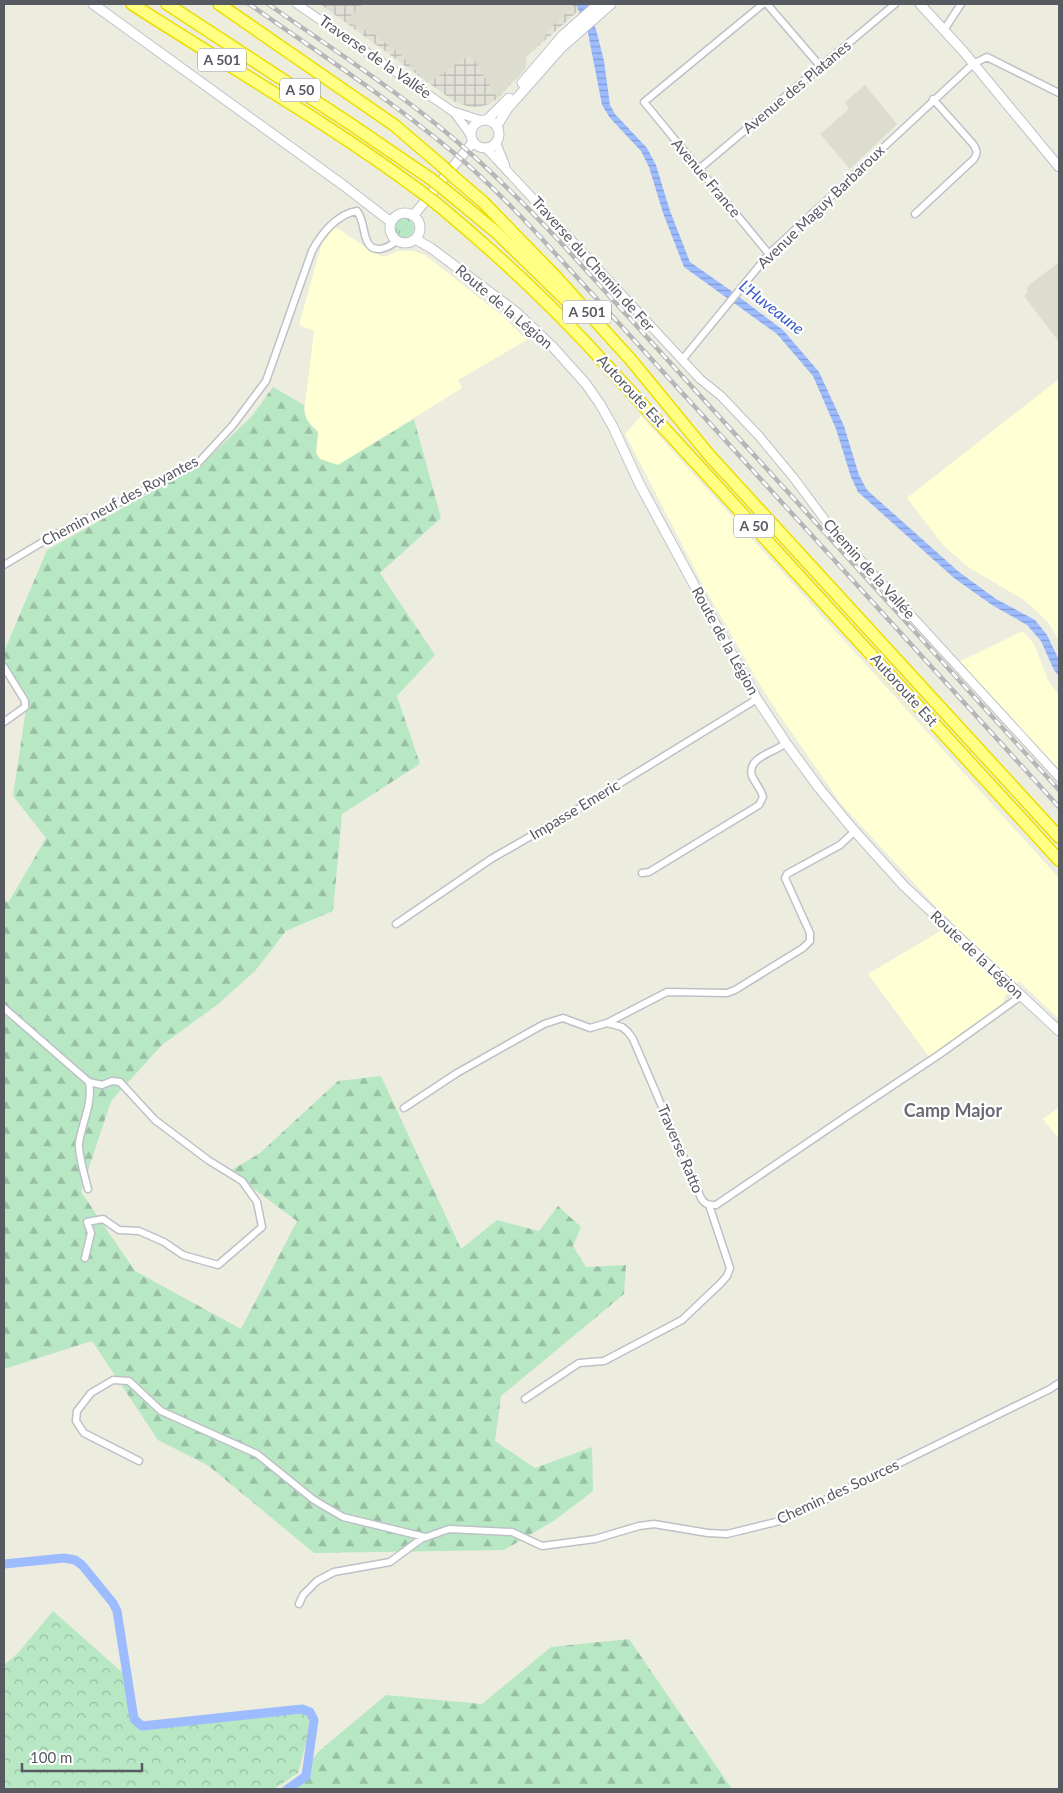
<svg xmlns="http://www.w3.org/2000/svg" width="1063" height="1793" viewBox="0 0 1063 1793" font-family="Lato,sans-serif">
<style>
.commercial{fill:#feffd2}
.industrial{fill:url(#industrial-grid)}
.education{fill:#dcddce}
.grass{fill:url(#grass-tufts)}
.forest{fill:url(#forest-firs)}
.park{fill:url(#park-crowns)}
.water{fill:url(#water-rules)}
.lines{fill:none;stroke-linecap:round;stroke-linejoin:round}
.canal{stroke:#9dbbff;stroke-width:9}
.minor-casing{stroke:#bec0c8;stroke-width:9}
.tertiary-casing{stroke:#bec0c8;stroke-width:10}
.secondary-casing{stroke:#c1c2cc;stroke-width:11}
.motorway-casing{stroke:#ecde00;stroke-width:14}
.minor{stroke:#fff;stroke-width:6}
.tertiary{stroke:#fff;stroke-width:8}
.secondary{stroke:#fff;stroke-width:9}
.motorway{stroke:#ffff84;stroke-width:11}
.rail-casing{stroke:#b5b6b6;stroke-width:4.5}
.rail{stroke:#fff;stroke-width:2.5;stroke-dasharray:8;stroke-linecap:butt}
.motorway-bridge-casing{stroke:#ecde00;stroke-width:14;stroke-linecap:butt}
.motorway-bridge{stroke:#ffff84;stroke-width:11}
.labels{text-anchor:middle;stroke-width:4.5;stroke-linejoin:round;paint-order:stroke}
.shield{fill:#fff;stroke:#8a8c91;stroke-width:1}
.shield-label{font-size:14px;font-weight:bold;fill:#585a62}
.street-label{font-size:15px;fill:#585a62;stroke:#fff}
.water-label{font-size:16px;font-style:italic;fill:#3659cc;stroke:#fff}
.quarter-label{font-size:18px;font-weight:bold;fill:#696c74;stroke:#fff}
</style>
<defs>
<pattern id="industrial-grid" width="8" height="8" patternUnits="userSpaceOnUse" patternTransform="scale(1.25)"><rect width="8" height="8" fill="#e0e0d7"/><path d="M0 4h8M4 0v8" fill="none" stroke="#b8b9b2"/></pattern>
<pattern id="grass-tufts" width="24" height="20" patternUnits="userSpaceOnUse" patternTransform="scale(1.25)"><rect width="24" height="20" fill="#b8e7c4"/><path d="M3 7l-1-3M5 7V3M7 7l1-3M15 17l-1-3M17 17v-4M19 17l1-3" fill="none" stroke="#98bea3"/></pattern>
<pattern id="forest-firs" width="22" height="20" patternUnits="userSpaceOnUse" patternTransform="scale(1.25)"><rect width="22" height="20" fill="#b8e7c4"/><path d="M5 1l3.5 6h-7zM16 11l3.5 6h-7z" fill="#98bea3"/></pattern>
<pattern id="park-crowns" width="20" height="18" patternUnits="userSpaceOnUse" patternTransform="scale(1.25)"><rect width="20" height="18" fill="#b8e7c4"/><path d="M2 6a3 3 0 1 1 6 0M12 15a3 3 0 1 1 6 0" fill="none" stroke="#98bea3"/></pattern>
<pattern id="water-rules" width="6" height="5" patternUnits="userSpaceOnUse" patternTransform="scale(1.25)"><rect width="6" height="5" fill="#9dbbff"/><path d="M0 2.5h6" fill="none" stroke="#839bd2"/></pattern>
</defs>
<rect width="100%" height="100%" fill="#eceddf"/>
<path class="commercial" d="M 335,227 L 380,256 L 387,256 L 397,251 L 414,251 L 425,255 L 505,318 L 527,340 L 458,380 L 462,388 L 338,465 L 320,459 L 316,453 L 318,432 L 306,420 L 304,413 L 314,331 L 299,325 L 322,243 Z
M 1059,379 L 1059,641 L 1048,622 L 1024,600 L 968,567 L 943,545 L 907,498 Z
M 641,416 L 1059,878 L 1059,1019 L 1019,981 L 1005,996 L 1002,1008 L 930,1058 L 868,974 L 937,933 L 951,921 L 936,907 L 842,805 L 778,713 L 757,680 L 703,585 L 625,434 Z
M 1023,631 L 1034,644 L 1048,680 L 1059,696 L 1059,783 L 952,665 Z
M 1059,1107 L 1059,1139 L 1043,1119 Z"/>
<path class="industrial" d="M 320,4 L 586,4 L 526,57 L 525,69 L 498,98 L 490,104 L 479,107 L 470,107 L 455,102 Z"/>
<path class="education" d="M 363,4 L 572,4 L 573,7 L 546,32 L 545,39 L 526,57 L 525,69 L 497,98 L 475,61 L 469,56 L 427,83 L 401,55 L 374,34 L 345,21 Z
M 865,85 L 897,124 L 850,169 L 820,134 L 849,109 L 845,102 Z
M 1059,262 L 1059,342 L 1024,296 L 1027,293 L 1028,286 Z"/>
<path class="grass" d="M394 228a10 10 0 1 1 20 0a10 10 0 1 1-20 0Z"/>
<path class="forest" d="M 273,387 L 304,405 C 304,418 309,424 318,432 L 316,453 L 320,459 L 338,465 L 414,419 L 441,518 L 380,573 L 435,655 L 397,696 L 420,764 L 342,814 L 333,911 L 286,931 L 255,971 L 217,1005 L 162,1045 L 111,1101 L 81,1192 L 135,1271 L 241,1329 L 297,1221 L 230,1171 L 260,1153 L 338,1081 L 381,1076 L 461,1249 L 497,1220 L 539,1231 L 558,1206 L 581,1227 L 573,1246 L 586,1267 L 626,1265 L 624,1294 L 501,1396 L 495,1441 L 535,1468 L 592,1447 L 593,1491 L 555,1520 L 504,1550 L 314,1553 L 209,1466 L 158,1440 L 92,1341 L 4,1369 L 4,898 L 8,903 L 46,838 L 13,796 L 27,702 L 4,660 L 4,652 L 47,550 L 202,464 L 252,416 Z
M 629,1639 L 732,1789 L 279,1789 L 302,1774 L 318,1752 L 386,1695 L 482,1704 L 551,1647 Z"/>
<path class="park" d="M 53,1611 L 123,1673 L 132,1719 L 134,1723 L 142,1730 L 287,1712 L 303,1711 L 309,1718 L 308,1736 L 298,1773 L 274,1789 L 4,1789 L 4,1665 L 18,1653 Z"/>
<path class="water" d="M 576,4 L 588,4 L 597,33 L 604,61 L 610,105 L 615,114 L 647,148 L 656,165 L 670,211 L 690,262 L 730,290 L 783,330 L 819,372 L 844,426 L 859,475 L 867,490 L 959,572 L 996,599 L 1035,620 L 1047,635 L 1059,660 L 1059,676 L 1054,670 L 1041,641 L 1027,625 L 992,605 L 954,578 L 858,492 L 851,477 L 836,429 L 813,376 L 777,334 L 684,267 L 663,213 L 649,167 L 641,151 L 610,118 L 602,105 L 588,33 Z"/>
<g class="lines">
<path class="canal" d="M 4,1564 L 64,1558 L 75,1560 L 82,1565 L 113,1603 L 117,1611 L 134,1719 L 142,1726 L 302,1709 L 310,1712 L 314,1720 L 306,1776 L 288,1789"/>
<defs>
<path id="minor" d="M 763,4 L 644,102 L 769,254
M 767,4 L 821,67
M 944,30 L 961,4
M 699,169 L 895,4
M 915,214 L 974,159 C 978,153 977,150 973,144 L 933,99
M 682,360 L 769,254 L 973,64 L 987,57 L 1059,93
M 4,565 L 51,537 L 199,462 L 233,425 L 266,381 L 312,251 C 321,234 337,214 357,211 C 365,223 362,230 367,241 C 373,255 389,248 397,240
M 4,667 L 25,701 L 25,707 L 4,722
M 642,873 L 649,872 L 759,805 L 763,797 C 761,789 755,783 752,776 C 746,757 776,752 786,743
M 396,924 L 491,859 L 583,806 L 757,699
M 4,1008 L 89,1082 L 102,1085 L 112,1081 L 120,1082 L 155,1120 L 208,1160 L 242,1181 L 257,1202 L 262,1227 L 218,1265 L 183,1255 L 164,1242 L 139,1231 L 119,1230 L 103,1219 L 87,1222 L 91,1233 L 85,1258
M 607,1023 L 667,992 L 727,993 L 735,990 L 803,948 L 810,941 L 810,933 L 785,878 L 787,874 L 840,845 L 855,831
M 404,1108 L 457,1073 L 544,1024 L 563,1018 L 590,1028 L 607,1023 L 622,1027 L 628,1032 L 633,1039 L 701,1198 C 705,1205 709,1205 716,1205 L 844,1118 L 940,1054 L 1021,996
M 88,1189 C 85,1177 78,1154 79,1143 C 82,1122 93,1104 89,1082
M 525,1399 L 579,1363 L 604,1361 L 682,1320 L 721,1283 L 727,1276 L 730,1268 L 709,1205
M 139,1461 L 84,1433 L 76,1421 L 77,1411 L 91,1393 L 113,1380 L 129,1381 L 161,1411 L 257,1454 L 314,1500 L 343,1517 L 425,1537
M 299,1604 L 303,1595 L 317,1581 L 334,1572 L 390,1562 L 421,1539 L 449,1529 L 512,1532 L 542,1546 L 595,1539 L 639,1526 L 654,1524 L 708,1533 L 727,1534 L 784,1520 L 1050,1389 L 1059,1383"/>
<path id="tertiary" d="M 297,4 L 452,111 L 480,120
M 454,112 L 470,134
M 496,143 L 505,165
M 486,148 L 700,379 L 721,396 L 759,436 L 793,477 L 831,528 L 1059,777"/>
<path id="secondary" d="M 93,4 L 343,185 L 391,222
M 920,4 L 963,51 L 1059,167
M 522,83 L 563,35 L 598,4
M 488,119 L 509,98
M471 134a14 14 0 1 1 28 0a14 14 0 1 1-28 0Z
M 497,126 L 508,108 L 562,47 L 611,4
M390 228a15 15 0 1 1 30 0a15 15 0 1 1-30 0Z
M 413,216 L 473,142
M 415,239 L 431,248 L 516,312 L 552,346 L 586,384 L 600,404 L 613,427 L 640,485 L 719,631 L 757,699 L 786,743 L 819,788 L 851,827 L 904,886 L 1059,1031"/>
<path id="motorway" d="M 132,4 C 228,66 328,123 420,191
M 167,4 L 349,123 L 431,179
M 219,4 L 394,125 L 442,166
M 455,178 L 483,202 L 555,276 L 631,360 L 709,455 L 1059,837
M 445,190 L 496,232 L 569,303
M 437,204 C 490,248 540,294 587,344 L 1059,860"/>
</defs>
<use href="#minor" class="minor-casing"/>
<use href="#tertiary" class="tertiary-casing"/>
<use href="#secondary" class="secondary-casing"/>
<use href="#motorway" class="motorway-casing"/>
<use href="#minor" class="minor"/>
<use href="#tertiary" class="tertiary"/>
<use href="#secondary" class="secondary"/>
<use href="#motorway" class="motorway"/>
<defs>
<path id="rail" d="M 249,4 C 318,52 389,99 454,153 C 490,183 523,218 554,252 L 1059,807
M 268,4 C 321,41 376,77 427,117 C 476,155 520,199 563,245 L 1059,790"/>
</defs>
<use href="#rail" class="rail-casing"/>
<use href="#rail" class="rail"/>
<defs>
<path id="motorway-bridge" d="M 442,166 L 455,178
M 431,179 L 445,190
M 420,191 L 437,204"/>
</defs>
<use href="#motorway-bridge" class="motorway-bridge-casing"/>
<use href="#motorway-bridge" class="motorway-bridge"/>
</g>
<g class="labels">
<g class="shield">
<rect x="198" y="48.5" width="48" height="23" rx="4"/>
<rect x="280" y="78.5" width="40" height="23" rx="4"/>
<rect x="563" y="300.5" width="48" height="23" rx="4"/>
<rect x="734" y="514.5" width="40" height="23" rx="4"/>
</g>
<g class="shield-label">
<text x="222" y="65">A 501</text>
<text x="300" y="95">A 50</text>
<text x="587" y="317">A 501</text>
<text x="754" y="531">A 50</text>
</g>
<g class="street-label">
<text transform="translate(375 57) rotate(35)" y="5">Traverse de la Vallée</text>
<text transform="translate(797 87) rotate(-40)" y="5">Avenue des Platanes</text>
<text transform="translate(706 178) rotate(50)" y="5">Avenue France</text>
<text transform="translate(821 207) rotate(-44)" y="5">Avenue Maguy Barbaroux</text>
<text transform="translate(593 264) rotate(48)" y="5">Traverse du Chemin de Fer</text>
<text transform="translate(504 307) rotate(40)" y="5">Route de la Légion</text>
<text transform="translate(631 391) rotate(47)" y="5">Autoroute Est</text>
<text transform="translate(120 501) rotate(-28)" y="5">Chemin neuf des Royantes</text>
<text transform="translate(869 569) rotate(48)" y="5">Chemin de la Vallée</text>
<text transform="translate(725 641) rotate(61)" y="5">Route de la Légion</text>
<text transform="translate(904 690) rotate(48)" y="5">Autoroute Est</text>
<text transform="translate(575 810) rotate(-31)" y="5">Impasse Emeric</text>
<text transform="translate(977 955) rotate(43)" y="5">Route de la Légion</text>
<text transform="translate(680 1149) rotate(67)" y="5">Traverse Ratto</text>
<text transform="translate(838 1492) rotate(-25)" y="5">Chemin des Sources</text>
</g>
<g class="water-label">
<text transform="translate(772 307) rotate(38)" y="6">L'Huveaune</text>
</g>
<g class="quarter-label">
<text x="953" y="1117">Camp Major</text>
</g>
</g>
<rect width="1063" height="1793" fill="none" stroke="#585a62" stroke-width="10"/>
<path d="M22 1763v8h120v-8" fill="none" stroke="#585a62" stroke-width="2.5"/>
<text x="30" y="1763" font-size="15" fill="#585a62" stroke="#ffffff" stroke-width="4" paint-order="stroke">100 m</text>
</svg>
